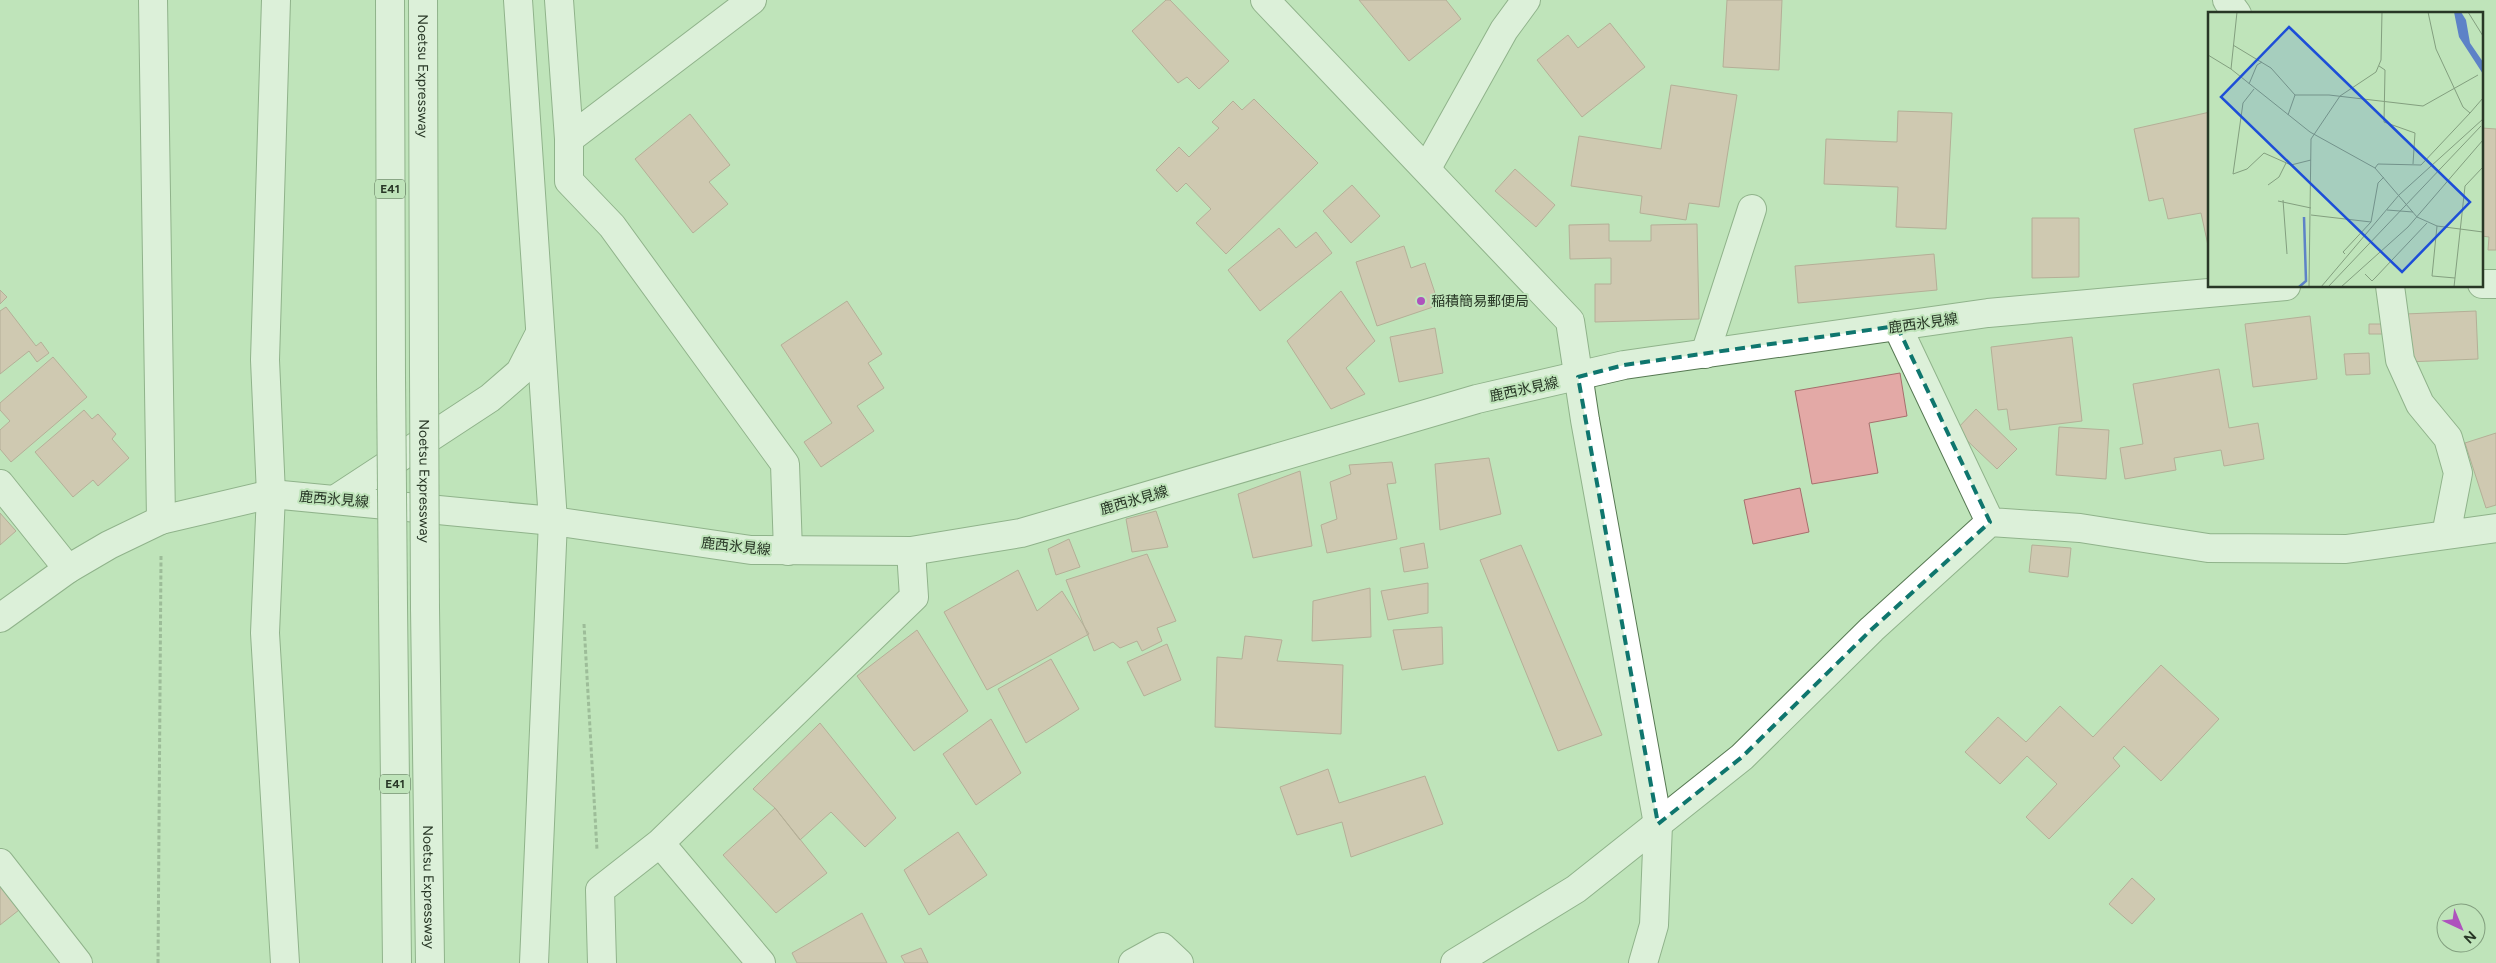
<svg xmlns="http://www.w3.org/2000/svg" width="2496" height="963" viewBox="0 0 2496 963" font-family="Figtree,'Noto Sans JP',sans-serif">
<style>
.building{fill:#e3a9a6;stroke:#a66f6d}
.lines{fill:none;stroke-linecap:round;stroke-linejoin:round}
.minor-casing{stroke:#567852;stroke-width:30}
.tertiary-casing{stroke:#567852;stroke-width:30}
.secondary-casing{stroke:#567852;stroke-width:30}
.motorway-casing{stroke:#567852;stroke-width:30}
.path{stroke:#748e71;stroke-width:3;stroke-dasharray:4 2.5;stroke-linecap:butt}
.minor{stroke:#fff;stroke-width:28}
.tertiary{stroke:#fff;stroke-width:28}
.secondary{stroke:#fff;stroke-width:28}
.motorway{stroke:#fff;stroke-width:28}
.motorway-bridge-casing{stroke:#567852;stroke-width:30;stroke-linecap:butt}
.motorway-bridge{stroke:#fff;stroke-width:28}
.marked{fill:none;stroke:#0f766e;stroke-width:4;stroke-dasharray:10 6;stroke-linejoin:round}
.poi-dot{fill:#ae52bd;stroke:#bfe4ba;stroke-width:2}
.labels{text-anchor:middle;stroke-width:4;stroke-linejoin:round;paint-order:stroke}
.shield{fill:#bfe4ba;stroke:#556b52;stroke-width:1}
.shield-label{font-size:12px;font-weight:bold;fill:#283726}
.street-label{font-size:14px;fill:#283726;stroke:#bfe4ba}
.poi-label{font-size:14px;fill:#283726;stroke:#bfe4ba;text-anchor:start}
.inset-river{fill:none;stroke:#5d82c7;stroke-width:2.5}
.inset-road{fill:none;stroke:#839f7f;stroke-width:1}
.view{fill:#1d4ed8;fill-opacity:0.15;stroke:#1d4ed8;stroke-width:2.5}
.inset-edge{fill:none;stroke:#283726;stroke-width:2.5}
</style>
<rect width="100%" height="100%" fill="#bfe4ba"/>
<path class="building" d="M 1166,0 L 1170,0 L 1229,61 L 1199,89 L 1187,77 L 1178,83 L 1132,31 Z
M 1359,0 L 1446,0 L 1461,19 L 1409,61 Z
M 1727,0 L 1782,0 L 1779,70 L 1723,67 Z
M 1610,23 L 1645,67 L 1582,117 L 1537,60 L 1568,35 L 1578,48 Z
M 1671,85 L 1737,95 L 1719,207 L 1689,203 L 1686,220 L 1640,213 L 1642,196 L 1571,186 L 1579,136 L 1661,149 Z
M 1254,99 L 1318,163 L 1226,254 L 1196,223 L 1211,209 L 1186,183 L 1177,192 L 1156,170 L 1179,147 L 1189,157 L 1219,128 L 1212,122 L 1233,101 L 1242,110 Z
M 1898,111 L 1952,113 L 1946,229 L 1896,227 L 1898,187 L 1824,184 L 1826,139 L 1897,142 Z
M 2210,112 L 2210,250 L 2209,250 L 2201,213 L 2168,219 L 2163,198 L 2149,201 L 2134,129 Z
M 690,114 L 730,165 L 709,182 L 728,204 L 693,233 L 635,159 Z
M 2482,128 L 2496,129 L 2496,250 L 2488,250 L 2489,237 L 2482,236 Z
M 1515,169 L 1555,205 L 1536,227 L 1495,191 Z
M 1352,185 L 1380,216 L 1351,243 L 1323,211 Z
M 2032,218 L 2079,218 L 2079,277 L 2032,278 Z
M 1609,224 L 1609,241 L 1651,241 L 1651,225 L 1697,224 L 1699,319 L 1595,322 L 1595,284 L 1611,284 L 1611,258 L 1570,259 L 1569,225 Z
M 1279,228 L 1296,248 L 1316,232 L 1332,253 L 1260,311 L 1228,270 Z
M 1404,246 L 1411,268 L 1425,263 L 1439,305 L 1377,326 L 1356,262 Z
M 1934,254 L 1937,290 L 1798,303 L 1795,266 Z
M 0,290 L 7,297 L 0,304 Z
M 1341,291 L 1375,341 L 1346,368 L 1365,394 L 1331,409 L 1287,341 Z
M 847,301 L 882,354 L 868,363 L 884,388 L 857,406 L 874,431 L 821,467 L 804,442 L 832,423 L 781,345 Z
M 6,307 L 36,346 L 41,342 L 49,353 L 37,362 L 29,351 L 0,374 L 0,311 Z
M 2476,311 L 2478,359 L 2407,362 L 2405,314 Z
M 2310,316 L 2317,379 L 2253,387 L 2245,324 Z
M 2369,324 L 2384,324 L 2385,334 L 2369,334 Z
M 1435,328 L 1443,373 L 1399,382 L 1390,337 Z
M 2072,337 L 2082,421 L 2010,430 L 2007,409 L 1998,410 L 1991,347 Z
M 2369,353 L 2370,374 L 2346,375 L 2344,354 Z
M 53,357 L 87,397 L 11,462 L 0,449 L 0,430 L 10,421 L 0,410 L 0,403 Z
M 2219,369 L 2229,428 L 2258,423 L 2264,459 L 2224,466 L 2221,450 L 2174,458 L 2176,470 L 2125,479 L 2120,448 L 2143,444 L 2133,384 Z
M 1900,373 L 1907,416 L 1869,423 L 1878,473 L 1812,484 L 1795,391 Z
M 1976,409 L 2017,449 L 1997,469 L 1956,430 Z
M 84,410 L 92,419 L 98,414 L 116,434 L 112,439 L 129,458 L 98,486 L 93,480 L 73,497 L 35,452 Z
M 2059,427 L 2109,430 L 2106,479 L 2056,475 Z
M 2496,433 L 2496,505 L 2486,508 L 2465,443 Z
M 1489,458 L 1501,514 L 1440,530 L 1435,464 Z
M 1392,462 L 1396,483 L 1387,484 L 1397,539 L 1327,553 L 1321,525 L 1337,519 L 1330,482 L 1351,474 L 1349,465 Z
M 1300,471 L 1312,546 L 1253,558 L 1238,494 Z
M 1800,488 L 1809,532 L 1753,544 L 1744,500 Z
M 1156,511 L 1168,547 L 1132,552 L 1126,519 Z
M 0,513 L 16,531 L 0,545 Z
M 1069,539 L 1080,567 L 1056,575 L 1048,549 Z
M 1424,543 L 1428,568 L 1404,572 L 1400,548 Z
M 1521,545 L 1602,735 L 1558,751 L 1480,560 Z
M 2032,545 L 2071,548 L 2068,577 L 2029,572 Z
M 1147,554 L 1176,621 L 1157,628 L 1162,641 L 1142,651 L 1137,641 L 1120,648 L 1113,642 L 1094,651 L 1066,580 Z
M 1018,570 L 1037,611 L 1062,591 L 1089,634 L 987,690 L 944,612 Z
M 1428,583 L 1428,613 L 1388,620 L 1381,591 Z
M 1370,588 L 1371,637 L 1312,641 L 1313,601 Z
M 1442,627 L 1443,664 L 1402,670 L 1393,630 Z
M 917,630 L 968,711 L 914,751 L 857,676 Z
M 1245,636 L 1282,640 L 1277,661 L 1343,665 L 1341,734 L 1215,727 L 1217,657 L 1242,659 Z
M 1167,644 L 1181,680 L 1144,696 L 1127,662 Z
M 1051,659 L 1079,709 L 1026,743 L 998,689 Z
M 2161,665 L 2219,719 L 2161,781 L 2124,746 L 2113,758 L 2120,766 L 2049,839 L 2026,817 L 2057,784 L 2027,756 L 2000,784 L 1965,752 L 1998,717 L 2026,742 L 2060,706 L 2093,737 Z
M 991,719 L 1021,773 L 976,805 L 943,754 Z
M 820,723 L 896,818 L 865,847 L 831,812 L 800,840 L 775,808 L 753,789 Z
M 1328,769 L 1339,803 L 1425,776 L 1443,824 L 1351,857 L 1342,822 L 1297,835 L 1280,787 Z
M 775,808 L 827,873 L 776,913 L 723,855 Z
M 958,832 L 987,875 L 929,915 L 904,870 Z
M 2132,878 L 2155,899 L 2132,924 L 2109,904 Z
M 0,886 L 19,910 L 0,925 Z
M 862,913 L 887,963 L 797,963 L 792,953 Z
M 921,948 L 928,963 L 905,963 L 901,956 Z"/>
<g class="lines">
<defs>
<path id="minor" d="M 153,0 L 161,520
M 559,0 L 569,139 L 752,0
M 2227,0 L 2237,14
M 569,139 L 569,181 L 612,226 L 785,464 L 788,551
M 1427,168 L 1504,30 L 1526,0
M 2390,286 L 2400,360 L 2420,404 L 2448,438 L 2458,473 L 2446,535
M 1897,326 L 1990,522
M 1705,354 L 1752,209
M 0,484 L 68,569
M 660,843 L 761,963
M 0,863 L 78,963
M 602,963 L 600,890 L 660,843 L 914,597 L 911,551
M 1133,963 L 1162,947 L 1179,963
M 1455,963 L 1576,889 L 1742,757 L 1872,629 L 1990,522 L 2080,528 L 2208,548 L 2346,549 L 2496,528"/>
<path id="tertiary" d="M 1265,0 L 1570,321 L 1585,420 L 1658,824 L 1654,925 L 1643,963"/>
<path id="secondary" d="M 2482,284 L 2496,284
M 0,618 L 68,569 L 109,545 L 161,520 L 271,494 L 553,521 L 751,550 L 911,551 L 1021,533 L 1477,399 L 1624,365 L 1988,313 L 2286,286"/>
<g id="motorway">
<path d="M 276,0 L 265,360 L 271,494 L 265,633 L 285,963"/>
<path d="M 390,0 L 391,378"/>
<path id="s1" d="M 423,0 L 424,370"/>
<path d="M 518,0 L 553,521 L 534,963"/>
<path d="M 336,499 L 490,398 L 520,372 L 539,335"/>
<path d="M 393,605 L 397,963"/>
<path id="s2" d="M 425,608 L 430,963"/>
</g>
</defs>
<use href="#minor" class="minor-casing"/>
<use href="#tertiary" class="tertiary-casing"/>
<use href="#secondary" class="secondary-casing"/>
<use href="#motorway" class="motorway-casing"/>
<path class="path" d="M 584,624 L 597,850
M 158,963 L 161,556"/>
<use href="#minor" class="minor"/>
<use href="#tertiary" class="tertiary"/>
<use href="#secondary" class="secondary"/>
<use href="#motorway" class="motorway"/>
<defs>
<g id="motorway-bridge">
<path id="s3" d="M 424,370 L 425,608"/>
<path d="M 391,378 L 393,605"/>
</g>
</defs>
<use href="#motorway-bridge" class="motorway-bridge-casing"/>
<use href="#motorway-bridge" class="motorway-bridge"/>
</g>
<path d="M0 0H2496V963H0ZM 1897,326 L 1990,522 L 1872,629 L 1742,757 L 1658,824 L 1578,377 L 1624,365 Z" fill="#bfe4ba" fill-opacity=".55" fill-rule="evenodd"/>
<path class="marked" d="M 1897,326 L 1990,522 L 1872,629 L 1742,757 L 1658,824 L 1578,377 L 1624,365 Z"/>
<circle class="poi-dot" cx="1421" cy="301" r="5"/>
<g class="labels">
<g class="shield">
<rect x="375" y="179.5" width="30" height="19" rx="4"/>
<rect x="380" y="774.5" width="30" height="19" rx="4"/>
</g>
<g class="shield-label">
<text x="390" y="193">E41</text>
<text x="395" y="788">E41</text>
</g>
<g class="street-label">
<text dy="5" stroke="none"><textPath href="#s1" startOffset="76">Noetsu Expressway</textPath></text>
<text transform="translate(1923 323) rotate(-8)" y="5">鹿西氷見線</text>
<text transform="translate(1524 389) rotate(-12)" y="5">鹿西氷見線</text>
<text dy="5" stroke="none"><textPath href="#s3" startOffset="111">Noetsu Expressway</textPath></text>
<text transform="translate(334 499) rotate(5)" y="5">鹿西氷見線</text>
<text transform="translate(1134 500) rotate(-16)" y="5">鹿西氷見線</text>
<text transform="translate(736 546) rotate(6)" y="5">鹿西氷見線</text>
<text dy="5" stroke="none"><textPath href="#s2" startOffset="279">Noetsu Expressway</textPath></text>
</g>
<g class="poi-label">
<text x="1431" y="306">稲積簡易郵便局</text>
</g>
</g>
<g transform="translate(2208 12)">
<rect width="275" height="275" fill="#bfe4ba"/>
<path d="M 246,0 L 253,0 L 258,8 L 262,31 L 275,50 L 275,62 L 251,25 Z" fill="#5d82c7"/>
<path class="inset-river" d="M 91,275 L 98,269 L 96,205"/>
<path class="inset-road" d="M 260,0 L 275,24M 25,33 L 63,56 L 87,83 L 121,83 L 215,94 L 270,63M 0,43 L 23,57 L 102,120 L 167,156 L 209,205 L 229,214 L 275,220M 171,54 L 177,58 L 176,110 L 207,121 L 205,152M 23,57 L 29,0M 41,72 L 49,53 L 54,50M 46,77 L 35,91 L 25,162 L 39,157 L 56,141 L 83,153 L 103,148M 262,101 L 275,86M 80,103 L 87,83M 167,156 L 170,152 L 213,153 L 262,101 L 255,95 L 228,37 L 220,0M 60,173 L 71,165 L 78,151M 75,188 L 79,242M 70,189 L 103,196M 179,198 L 205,200M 103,203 L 163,210 L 135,240 L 137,242M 163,210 L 170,171 L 176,165M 229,214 L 224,264 L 247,266M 157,262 L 164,269 L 167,266 L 219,211M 101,275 L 103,127 L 132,84 L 168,60 L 173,48 L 174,0M 113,275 L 191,183 L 275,107M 120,275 L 273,114M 133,275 L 200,215 L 275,128M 246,275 L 257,174 L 275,155"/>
<path class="view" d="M 81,15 L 262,190 L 194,260 L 13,85 Z"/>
<rect width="275" height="275" class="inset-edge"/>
</g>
<g transform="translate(2461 928) rotate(136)"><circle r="24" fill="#bfe4ba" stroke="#839f7f"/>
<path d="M0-4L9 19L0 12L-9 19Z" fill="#ae52bd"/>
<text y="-8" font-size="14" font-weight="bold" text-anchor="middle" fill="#283726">N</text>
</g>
</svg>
